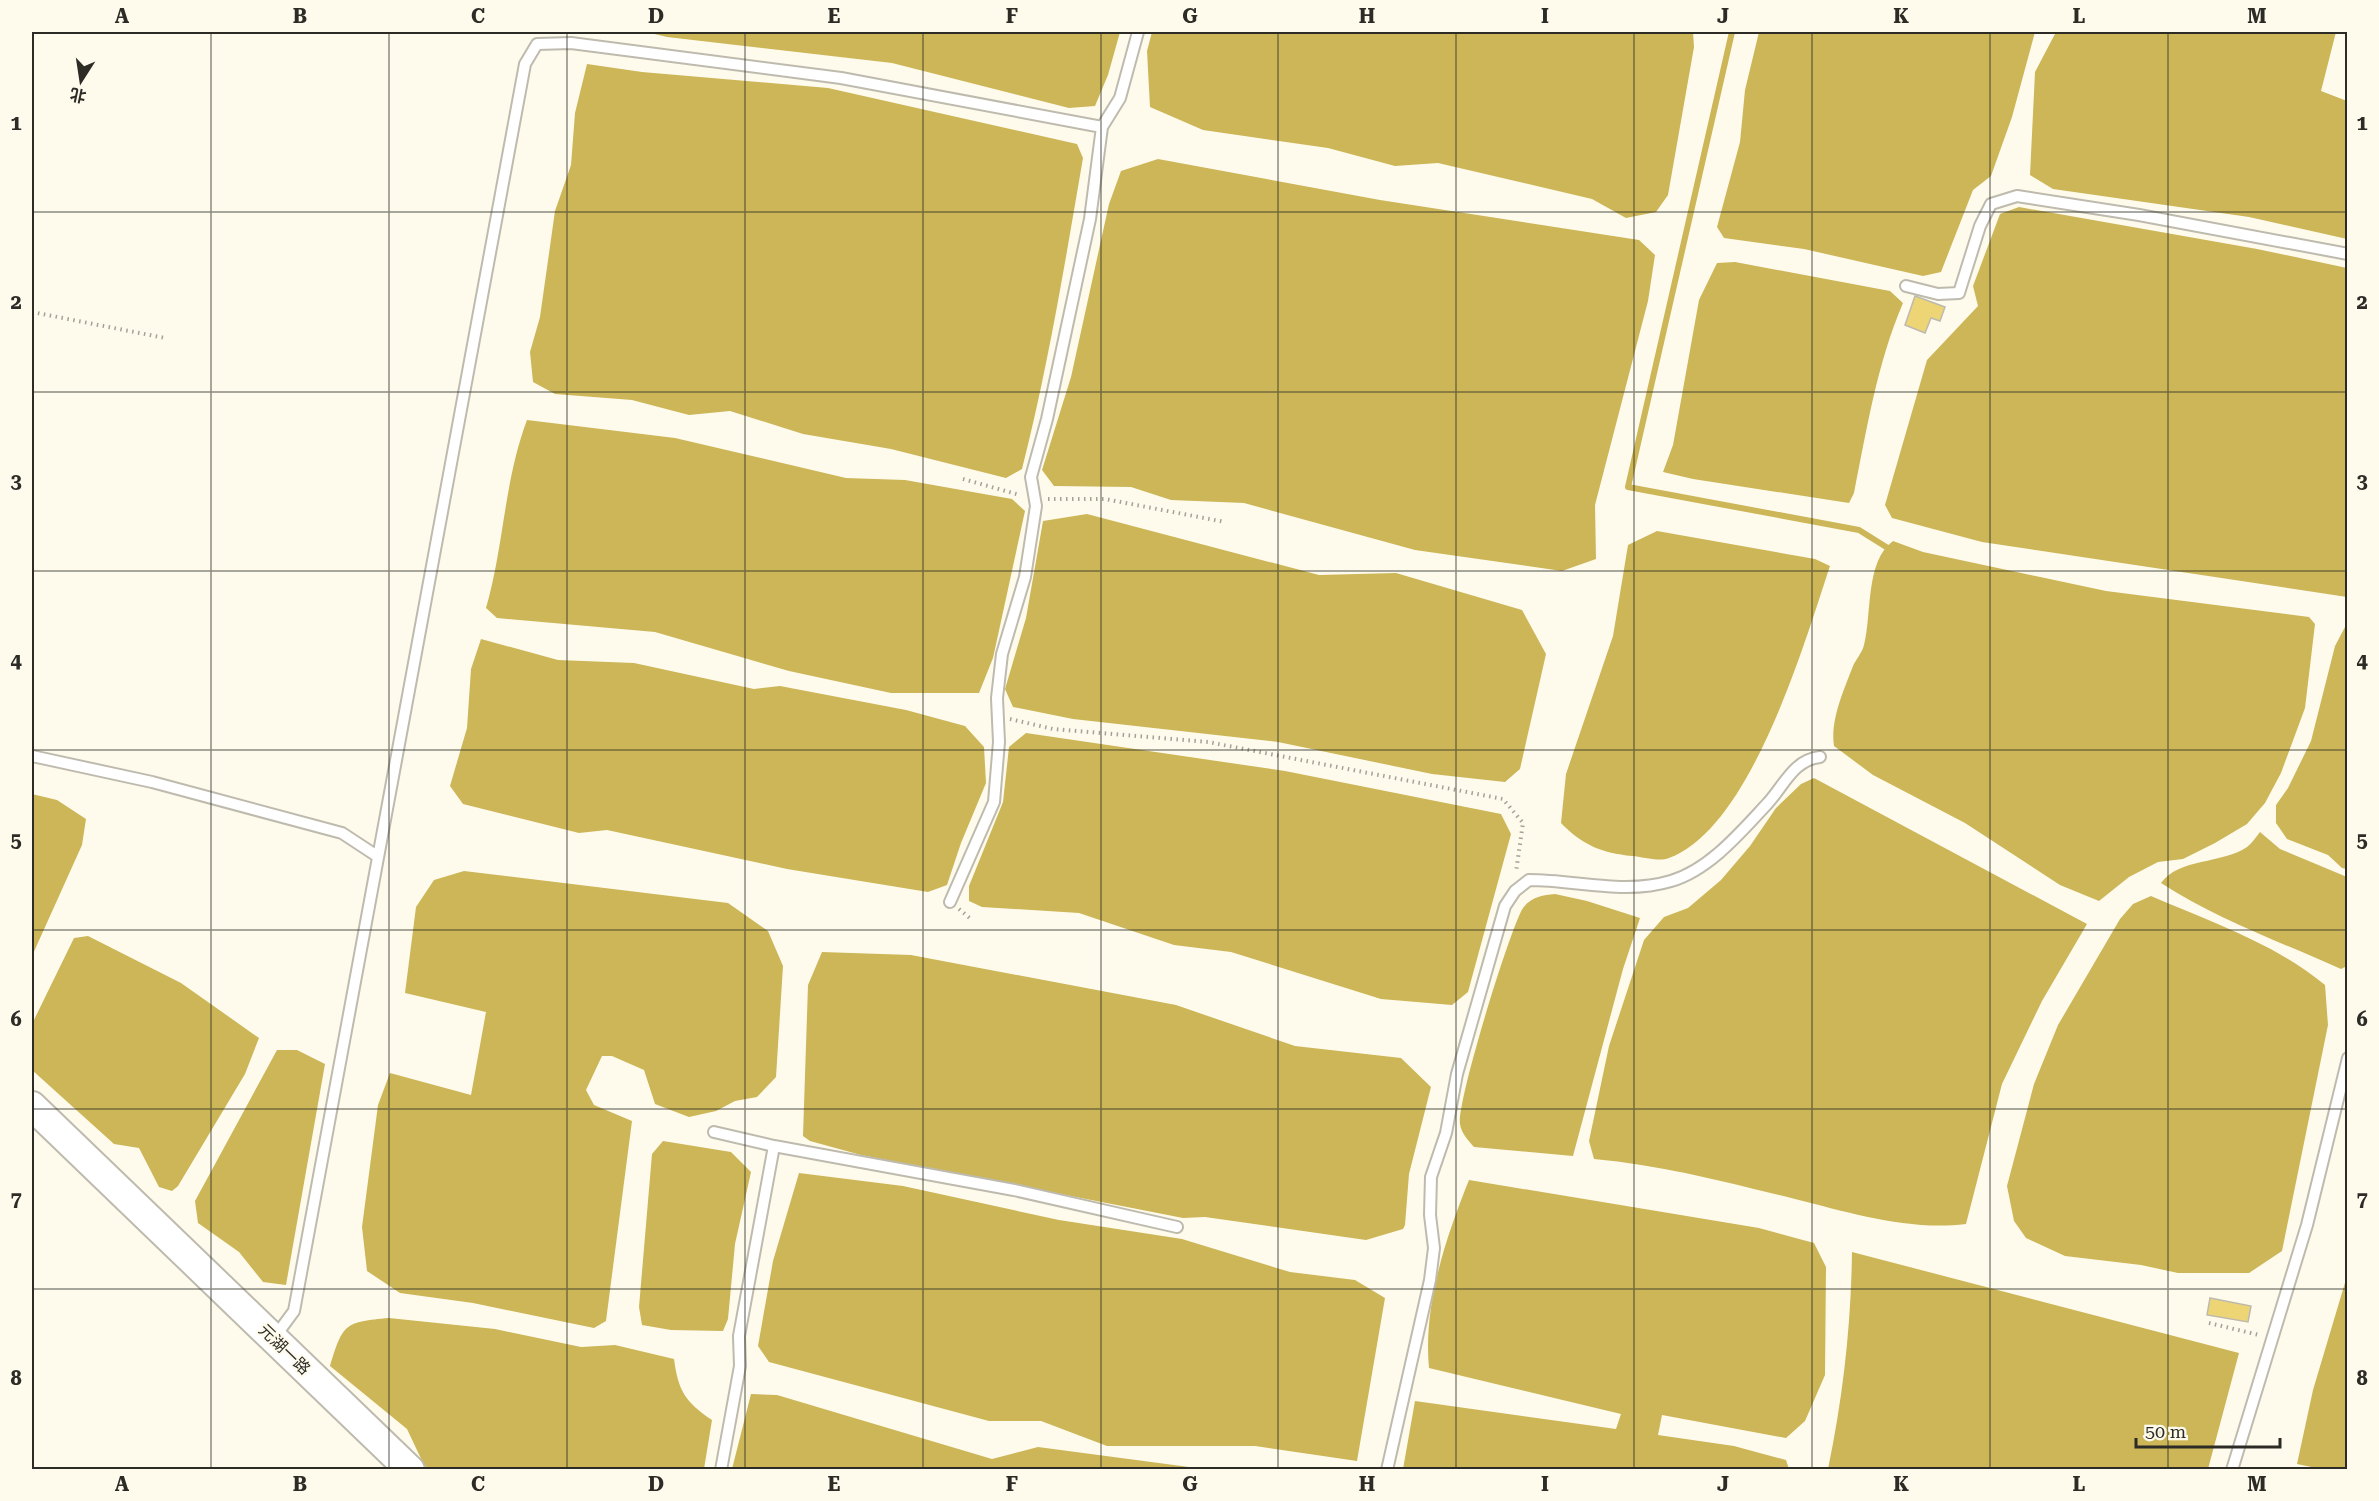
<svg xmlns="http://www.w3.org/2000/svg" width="2379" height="1501" viewBox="0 0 2379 1501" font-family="'Roboto Serif','Noto Sans SC',serif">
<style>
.water{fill:#cdb657}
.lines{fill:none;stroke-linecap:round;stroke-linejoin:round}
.stream{stroke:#cdb657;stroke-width:6}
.building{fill:#edd576;stroke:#bdbaad;stroke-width:1.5}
.lane-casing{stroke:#bebbae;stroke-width:14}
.secondary-casing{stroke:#bebbae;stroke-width:32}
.path{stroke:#a4a298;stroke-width:4;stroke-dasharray:1.5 4.5;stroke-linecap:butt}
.lane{stroke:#fff;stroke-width:10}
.secondary{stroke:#fff;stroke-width:28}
.grid{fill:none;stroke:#2c2b26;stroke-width:1.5;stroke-opacity:0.55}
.labels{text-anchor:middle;stroke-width:4.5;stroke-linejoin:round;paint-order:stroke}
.street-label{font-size:16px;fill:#2c2b26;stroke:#fefbed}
.neatline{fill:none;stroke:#2c2b26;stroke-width:2}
.grid-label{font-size:20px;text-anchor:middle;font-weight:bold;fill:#2c2b26}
</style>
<rect width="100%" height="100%" fill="#fefbed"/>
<path class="water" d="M 646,32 L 1120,32 L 1108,75 L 1095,106 L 1069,108 L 892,63 L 667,37 Z
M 1152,32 L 1693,32 L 1694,47 L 1668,195 L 1656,212 L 1626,218 L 1592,199 L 1438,163 L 1395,166 L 1328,148 L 1203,130 L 1150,107 L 1147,51 Z
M 1759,32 L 2035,32 L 2012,117 L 1991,176 L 1973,190 L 1941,272 L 1923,276 L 1804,249 L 1724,238 L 1717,227 L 1740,142 L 1745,90 Z
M 2056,32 L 2336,32 L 2321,91 L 2347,101 L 2347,239 L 2249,217 L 2053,189 L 2030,175 L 2035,72 Z
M 587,64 L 642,72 L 828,88 L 1077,144 L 1083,158 C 1065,263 1048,367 1022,469 L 1006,478 L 891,449 L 803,434 L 730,411 L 689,415 L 632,400 L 555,394 L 533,382 L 530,352 L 540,317 L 555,211 L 571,165 L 575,113 Z
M 1158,159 L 1380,200 L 1639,240 L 1655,255 L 1648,301 L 1595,505 L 1596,559 L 1562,571 L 1415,550 L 1244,503 L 1171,500 L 1131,487 L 1054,486 L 1042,470 L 1071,377 L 1109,204 L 1121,171 Z
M 2019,207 L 2257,249 L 2347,268 L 2347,597 L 1982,542 L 1892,518 L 1885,505 L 1927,360 L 1978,306 L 1973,286 L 2000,214 Z
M 1735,262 L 1890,291 L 1903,303 C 1877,364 1867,428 1854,493 L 1849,503 L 1693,479 L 1663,472 L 1673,445 L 1699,300 L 1717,263 Z
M 527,420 L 675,438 L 846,478 L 905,480 L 1012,499 L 1025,511 L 993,658 L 979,693 L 891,693 L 789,671 L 655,632 L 497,618 L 486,608 C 504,546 504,481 527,420 Z
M 1087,514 L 1319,575 L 1396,573 L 1522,610 L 1546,654 L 1520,769 L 1505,782 L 1432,774 L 1278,742 L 1073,719 L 1013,707 L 1005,689 L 1026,618 L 1043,521 Z
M 1657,531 L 1815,559 L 1830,566 C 1804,644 1751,828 1669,858 C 1659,862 1643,857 1632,856 C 1602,853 1582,845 1561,823 L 1566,774 L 1613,636 L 1628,545 Z
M 1893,541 L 1923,552 L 2106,591 L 2309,617 L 2315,624 L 2305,708 L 2281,773 L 2265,803 L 2247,824 L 2215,843 L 2183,859 L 2158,862 L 2129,877 L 2099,901 L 2060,885 L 1965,823 L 1873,775 L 1834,746 C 1830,720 1844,690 1853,666 C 1856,659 1862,653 1864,645 C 1872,615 1865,561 1893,541 Z
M 2345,627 L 2348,628 L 2347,869 L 2342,868 L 2328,855 L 2287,839 L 2276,823 L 2276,805 L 2288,788 L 2311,741 L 2335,646 Z
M 481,639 L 558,660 L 634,663 L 754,689 L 780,686 L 906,710 L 965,726 L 984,747 L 986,783 L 961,843 L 947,885 L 928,892 L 787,869 L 607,830 L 579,833 L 463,804 L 450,786 L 467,728 L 471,669 Z
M 1026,733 L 1285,771 L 1501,814 L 1511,834 L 1468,992 L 1452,1005 L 1381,999 L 1231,952 L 1174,945 L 1079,913 L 982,907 L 969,901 L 969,886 L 1003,802 L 1009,747 Z
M 1814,778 L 2087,924 L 2042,1001 L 2002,1084 L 1966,1224 C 1908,1231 1851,1213 1795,1199 C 1729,1183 1662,1165 1594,1159 L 1589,1141 L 1609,1046 L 1644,940 L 1664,917 L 1688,908 L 1721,880 L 1750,846 L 1776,808 L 1801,784 Z
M 32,794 L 57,800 L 86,819 L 82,845 L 32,956 Z
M 2260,832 L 2280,849 L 2347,877 L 2347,966 L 2341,969 C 2281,942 2216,919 2161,883 C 2179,858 2222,864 2247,847 C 2252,843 2256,837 2260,832 Z
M 464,871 L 728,903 L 768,931 L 783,966 L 776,1077 L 757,1097 L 735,1101 L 716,1111 L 689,1117 L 655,1104 L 644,1070 L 612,1056 L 602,1056 L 586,1090 L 594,1105 L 632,1121 L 606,1321 L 594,1328 L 473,1303 L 400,1293 L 367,1271 L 362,1227 L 378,1105 L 390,1073 L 471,1095 L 486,1012 L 405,993 L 416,907 L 434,880 Z
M 1555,894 L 1587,901 L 1640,918 L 1623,969 L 1573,1156 L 1474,1147 C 1469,1141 1461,1133 1460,1124 C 1456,1104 1510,928 1523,908 C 1531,897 1543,895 1555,894 Z
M 2151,896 C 2209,921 2276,944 2325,985 L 2328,1025 L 2282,1251 L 2249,1273 L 2178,1273 L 2141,1265 L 2065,1256 L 2026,1238 L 2014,1221 L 2007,1186 L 2034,1084 L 2058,1025 L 2120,919 L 2133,904 Z
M 88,936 L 181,983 L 259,1038 L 245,1074 L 178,1186 L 172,1191 L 159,1187 L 139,1148 L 114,1144 L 32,1070 L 32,1024 L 74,938 Z
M 822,952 L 911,955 L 1176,1005 L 1295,1046 L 1401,1058 L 1431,1087 L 1409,1174 L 1405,1225 L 1403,1229 L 1366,1240 L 1205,1217 L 1183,1218 L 861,1155 L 810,1141 L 803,1136 L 808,985 Z
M 297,1050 L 325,1064 L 286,1285 L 263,1282 L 239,1252 L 198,1223 L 195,1201 L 277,1050 Z
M 663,1141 L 731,1152 L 751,1172 L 735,1244 L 728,1319 L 723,1331 L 671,1330 L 642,1325 L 639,1307 L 652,1154 Z
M 799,1173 L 903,1186 L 1059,1220 L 1182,1239 L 1290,1272 L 1355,1280 L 1385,1298 L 1357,1461 L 1255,1446 L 1107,1446 L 1041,1421 L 989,1421 L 769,1362 L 758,1346 L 773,1261 Z
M 1469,1180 L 1759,1228 L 1814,1243 L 1826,1267 L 1825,1375 L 1805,1421 L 1786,1438 L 1662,1415 L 1658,1435 L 1734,1446 L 1786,1460 L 1789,1469 L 1403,1469 L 1415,1401 L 1616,1429 L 1621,1414 L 1429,1368 C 1423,1305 1446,1237 1469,1180 Z
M 1852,1252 L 2239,1353 L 2208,1469 L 1828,1469 C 1843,1397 1851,1326 1852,1252 Z
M 2347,1276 L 2347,1469 L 2321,1469 L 2297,1464 L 2313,1390 Z
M 389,1318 L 495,1329 L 581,1347 L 615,1345 L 674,1359 C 678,1390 685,1402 712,1420 L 704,1469 L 429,1469 L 424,1465 L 407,1429 L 330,1366 C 343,1323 345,1322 389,1318 Z
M 751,1394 L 777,1395 L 992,1459 L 1038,1447 L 1204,1469 L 732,1469 Z"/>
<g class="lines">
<path class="stream" d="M 1732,32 L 1628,487 L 1859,530 L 1891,550"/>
</g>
<path class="building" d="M 1915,296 L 1945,307 L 1940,321 L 1931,318 L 1925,333 L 1905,325 Z
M 2210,1298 L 2251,1306 L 2248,1322 L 2207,1315 Z"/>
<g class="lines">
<defs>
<path id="lane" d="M 1906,286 L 1938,294 L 1959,293 L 1980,226 L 1991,204 L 2017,196 L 2139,215 L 2348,254
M 32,756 L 152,782 L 342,833 L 377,856
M 950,902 L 994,802 L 999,742 L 997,698 L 1002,654 L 1025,577 L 1036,506 L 1031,477 L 1047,419 L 1090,219 L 1102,127 L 1120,98 L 1138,32
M 714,1132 L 774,1146 L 1014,1190 L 1177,1227
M 274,1338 L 294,1311 L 525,64 L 537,44 L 571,43 L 841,78 L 1102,127
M 721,1470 L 740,1366 L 739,1336 L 774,1146
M 1387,1470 L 1430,1280 L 1434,1248 L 1430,1215 L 1431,1177 L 1446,1133 L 1457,1074 L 1505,906 L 1515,891 L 1529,880 C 1576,880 1625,895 1671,881 C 1709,870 1741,832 1767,804 C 1784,786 1793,760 1820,757
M 2232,1470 L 2307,1225 L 2348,1058"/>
<path id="secondary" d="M 32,1106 L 410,1470"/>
</defs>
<use href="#lane" class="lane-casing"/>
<use href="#secondary" class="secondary-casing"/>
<path class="path" d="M 32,312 L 165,338
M 963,479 L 1020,495
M 1048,499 L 1105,499 L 1225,522
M 1010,719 L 1053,729 L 1208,742 L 1503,799 L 1523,823 L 1516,872
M 959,909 L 972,920
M 2209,1323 L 2259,1335"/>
<use href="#lane" class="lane"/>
<use href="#secondary" class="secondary"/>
</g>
<path class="grid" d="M 211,32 L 211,1470M 389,32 L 389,1470M 567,32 L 567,1470M 745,32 L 745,1470M 923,32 L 923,1470M 1101,32 L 1101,1470M 1278,32 L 1278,1470M 1456,32 L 1456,1470M 1634,32 L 1634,1470M 1812,32 L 1812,1470M 1990,32 L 1990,1470M 2168,32 L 2168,1470M 32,212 L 2348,212M 32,392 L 2348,392M 32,571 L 2348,571M 32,750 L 2348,750M 32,930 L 2348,930M 32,1109 L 2348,1109M 32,1289 L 2348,1289"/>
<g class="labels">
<g class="street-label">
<text transform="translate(285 1349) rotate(44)" y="6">元湖一路</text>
</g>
</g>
<rect width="2379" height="1501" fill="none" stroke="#fefbed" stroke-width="66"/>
<g transform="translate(81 81) rotate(192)" stroke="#fefbed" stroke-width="4.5" paint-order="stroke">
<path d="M0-4.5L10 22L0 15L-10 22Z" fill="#2c2b26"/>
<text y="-9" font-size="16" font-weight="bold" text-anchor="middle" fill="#2c2b26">北</text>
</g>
<path d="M2136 1438v9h144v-9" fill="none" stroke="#2c2b26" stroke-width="3"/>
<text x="2145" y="1438" font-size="18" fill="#2c2b26" stroke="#fefbed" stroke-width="4.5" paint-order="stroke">50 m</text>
<rect x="33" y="33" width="2313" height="1435" class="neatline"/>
<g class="grid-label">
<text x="122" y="23">A</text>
<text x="300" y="23">B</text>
<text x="478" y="23">C</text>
<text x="656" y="23">D</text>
<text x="834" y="23">E</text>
<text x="1012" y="23">F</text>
<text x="1190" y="23">G</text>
<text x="1367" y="23">H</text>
<text x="1545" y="23">I</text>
<text x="1723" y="23">J</text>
<text x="1901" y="23">K</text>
<text x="2079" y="23">L</text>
<text x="2257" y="23">M</text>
<text x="16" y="130">1</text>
<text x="2362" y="130">1</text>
<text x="16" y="309">2</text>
<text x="2362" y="309">2</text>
<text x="16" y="488">3</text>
<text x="2362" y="488">3</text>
<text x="16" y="668">4</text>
<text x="2362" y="668">4</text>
<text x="16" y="847">5</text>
<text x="2362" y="847">5</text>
<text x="16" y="1026">6</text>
<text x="2362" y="1026">6</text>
<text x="16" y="1206">7</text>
<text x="2362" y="1206">7</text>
<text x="16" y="1385">8</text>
<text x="2362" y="1385">8</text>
<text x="122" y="1491">A</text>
<text x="300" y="1491">B</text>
<text x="478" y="1491">C</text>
<text x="656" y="1491">D</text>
<text x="834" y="1491">E</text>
<text x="1012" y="1491">F</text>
<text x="1190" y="1491">G</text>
<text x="1367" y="1491">H</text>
<text x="1545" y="1491">I</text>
<text x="1723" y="1491">J</text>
<text x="1901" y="1491">K</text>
<text x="2079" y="1491">L</text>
<text x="2257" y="1491">M</text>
</g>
</svg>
